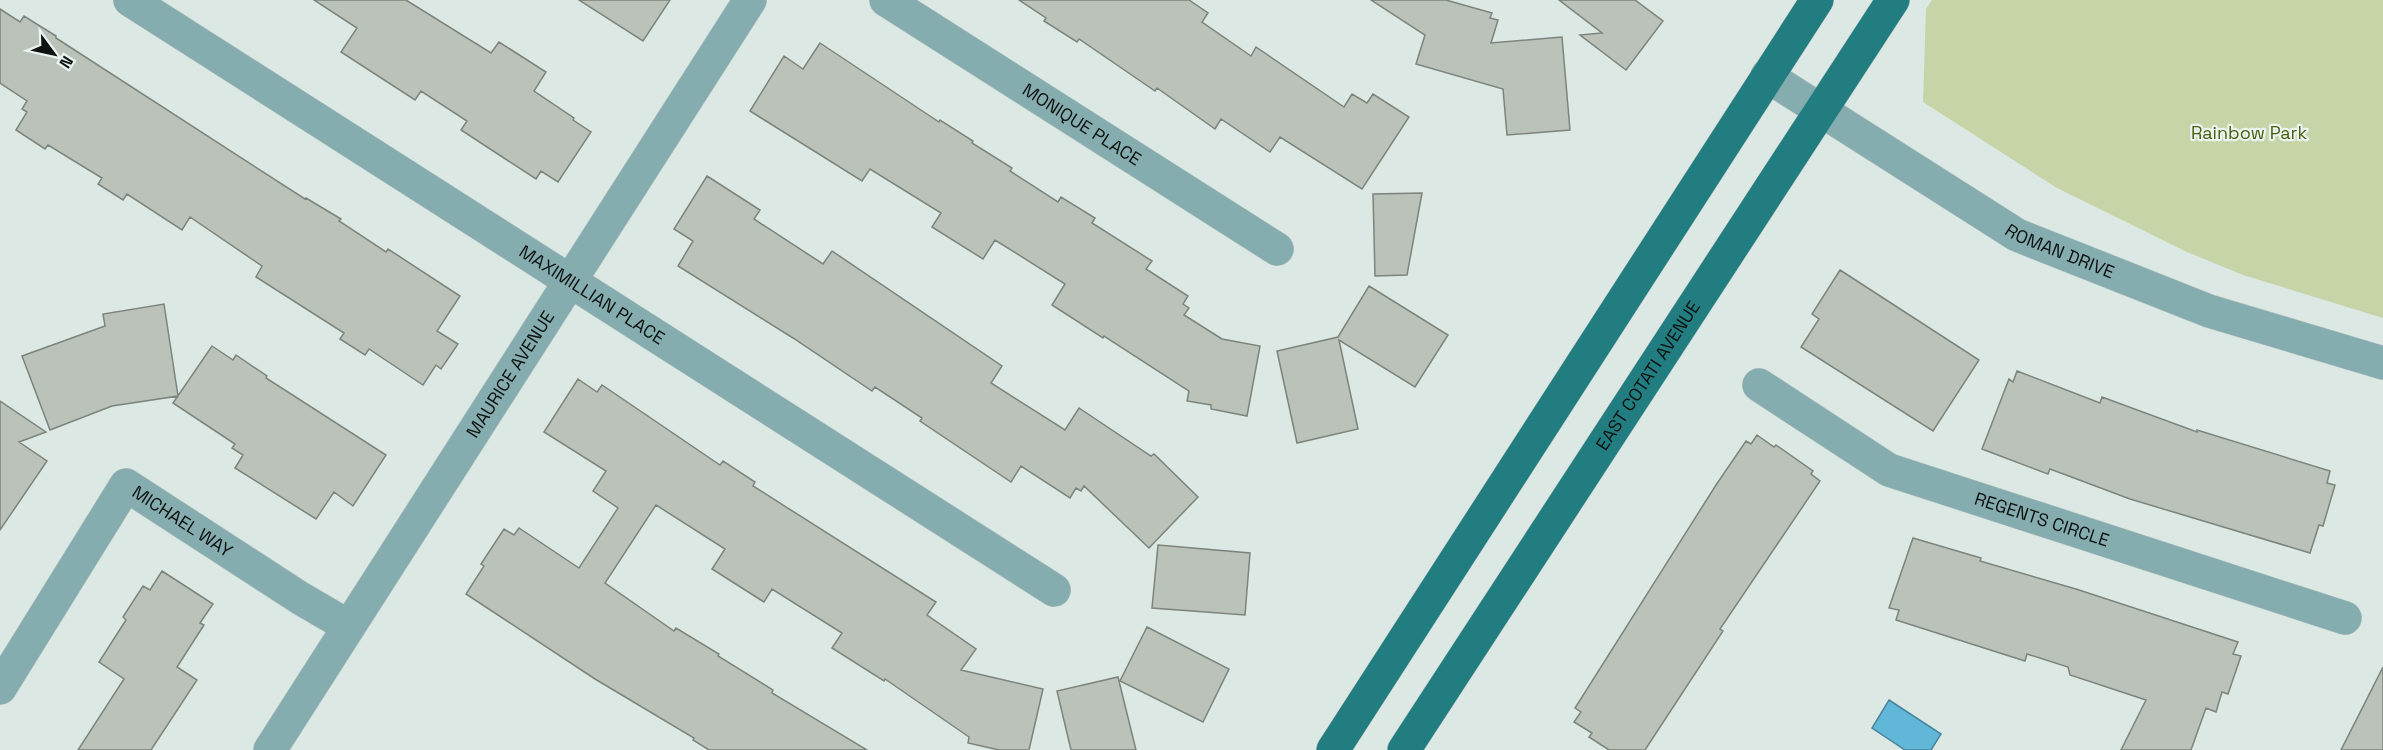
<svg xmlns="http://www.w3.org/2000/svg" width="2383" height="750" viewBox="0 0 2383 750" font-family="'Space Grotesk',sans-serif">
<style>
.green{fill:#c7d4a7}
.water{fill:#60b7d8;stroke:#47859c;stroke-width:1.5}
.building{fill:#bac2ba;stroke:#7c847c;stroke-width:1.5}
.lines{fill:none;stroke-linecap:round;stroke-linejoin:round}
.minor-casing{stroke:#bbc6c2;stroke-width:34}
.major-casing{stroke:#bbc6c2;stroke-width:34}
.minor{stroke:#85adaf;stroke-width:33}
.major{stroke:#227d81;stroke-width:33}
.labels{text-anchor:middle;stroke-width:4.5;stroke-linejoin:round;paint-order:stroke}
.street-label{font-size:18px;fill:#0d110f;stroke:#e9f5f1}
.park-label{font-size:18px;fill:#4f5d0c;stroke:#e9f5f1}
</style>
<rect width="100%" height="100%" fill="#dce8e4"/>
<path class="green" d="M 1932,0 L 2383,0 L 2383,318 L 2243,275 L 2187,252 L 2057,188 L 1923,102 L 1926,9 Z"/>
<path class="water" d="M 1889,700 L 1941,734 L 1931,750 L 1905,750 L 1872,728 Z"/>
<path class="building" d="M 314,0 L 406,0 L 491,53 L 499,42 L 546,72 L 534,91 L 574,118 L 573,120 L 591,132 L 558,182 L 541,171 L 536,179 L 461,130 L 467,121 L 421,91 L 415,100 L 341,52 L 357,28 Z
M 579,0 L 670,0 L 643,41 Z
M 1019,0 L 1189,0 L 1208,13 L 1202,22 L 1251,56 L 1256,47 L 1344,107 L 1352,94 L 1367,103 L 1373,94 L 1409,117 L 1362,189 L 1280,137 L 1270,152 L 1221,119 L 1215,129 L 1157,88 L 1155,91 L 1079,39 L 1077,42 L 1044,21 L 1046,18 Z
M 1371,0 L 1446,0 L 1492,13 L 1490,18 L 1498,20 L 1491,43 L 1562,37 L 1570,130 L 1507,135 L 1503,89 L 1416,64 L 1425,35 Z
M 1559,0 L 1635,0 L 1663,21 L 1626,70 L 1580,35 L 1602,33 Z
M 0,9 L 20,22 L 24,16 L 56,36 L 56,38 L 305,199 L 306,198 L 341,219 L 339,221 L 386,252 L 388,249 L 460,296 L 437,331 L 458,344 L 441,369 L 436,365 L 423,385 L 369,349 L 365,355 L 340,339 L 344,333 L 256,277 L 262,266 L 190,217 L 182,230 L 127,194 L 123,200 L 98,184 L 102,178 L 48,145 L 45,149 L 16,130 L 27,112 L 22,109 L 27,101 L 0,83 Z
M 820,43 L 939,122 L 940,120 L 973,141 L 972,143 L 1012,168 L 1010,171 L 1058,202 L 1061,197 L 1095,218 L 1092,223 L 1152,261 L 1146,269 L 1188,296 L 1183,304 L 1189,308 L 1184,315 L 1222,339 L 1260,346 L 1247,416 L 1211,409 L 1211,405 L 1187,401 L 1189,391 L 1104,336 L 1103,338 L 1052,305 L 1065,284 L 995,240 L 983,259 L 932,227 L 941,213 L 870,169 L 862,181 L 750,111 L 784,56 L 803,69 Z
M 707,176 L 760,210 L 754,219 L 823,264 L 832,251 L 1002,366 L 991,383 L 1065,430 L 1079,408 L 1151,456 L 1154,454 L 1198,497 L 1149,548 L 1084,486 L 1081,491 L 1076,488 L 1070,498 L 1021,466 L 1011,482 L 920,421 L 922,418 L 875,387 L 872,391 L 793,338 L 678,266 L 693,241 L 674,229 Z
M 1422,193 L 1407,275 L 1375,276 L 1373,194 Z
M 1840,270 L 1979,360 L 1933,431 L 1801,347 L 1819,319 L 1812,314 Z
M 1369,286 L 1448,335 L 1415,387 L 1339,340 L 1358,429 L 1297,443 L 1277,351 L 1338,337 Z
M 164,304 L 178,396 L 112,406 L 50,430 L 22,356 L 105,326 L 103,314 Z
M 212,346 L 233,360 L 236,355 L 267,376 L 266,378 L 386,455 L 353,506 L 334,492 L 316,519 L 235,468 L 243,455 L 232,448 L 235,444 L 173,403 Z
M 2017,371 L 2100,403 L 2102,397 L 2197,432 L 2197,430 L 2330,471 L 2327,483 L 2335,485 L 2323,526 L 2319,525 L 2310,553 L 2130,499 L 2050,469 L 2048,474 L 1982,449 L 2009,379 L 2013,382 Z
M 578,379 L 597,392 L 602,385 L 720,465 L 723,461 L 755,482 L 753,486 L 936,602 L 927,615 L 976,649 L 961,670 L 1043,689 L 1029,750 L 999,750 L 968,743 L 969,737 L 885,679 L 884,681 L 832,648 L 842,633 L 772,589 L 764,602 L 712,569 L 725,549 L 656,505 L 605,583 L 674,631 L 676,628 L 719,654 L 718,656 L 773,690 L 772,693 L 867,750 L 709,750 L 693,740 L 694,738 L 595,679 L 466,594 L 484,566 L 481,564 L 504,529 L 514,535 L 519,528 L 579,568 L 618,508 L 593,491 L 606,471 L 544,432 Z
M 0,401 L 46,432 L 19,442 L 47,461 L 0,530 Z
M 1757,435 L 1774,447 L 1776,445 L 1813,471 L 1811,474 L 1820,481 L 1720,629 L 1723,631 L 1645,750 L 1609,750 L 1589,737 L 1592,733 L 1574,722 L 1581,712 L 1575,708 L 1716,485 L 1746,441 L 1751,444 Z
M 1913,538 L 1981,558 L 1980,561 L 2076,589 L 2238,642 L 2233,654 L 2241,656 L 2228,694 L 2222,692 L 2216,712 L 2206,708 L 2191,750 L 2121,750 L 2146,700 L 2070,675 L 2068,667 L 2027,654 L 2025,661 L 1896,620 L 1899,610 L 1889,608 Z
M 1158,545 L 1250,553 L 1245,615 L 1152,608 Z
M 162,571 L 213,604 L 200,623 L 204,625 L 177,667 L 197,680 L 151,750 L 78,750 L 124,679 L 99,662 L 126,620 L 123,617 L 143,586 L 150,590 Z
M 1147,627 L 1229,669 L 1203,722 L 1120,681 Z
M 2383,667 L 2383,750 L 2341,750 Z
M 1118,677 L 1136,750 L 1071,750 L 1057,691 Z"/>
<g class="lines">
<defs>
<g id="minor">
<path id="s1" d="M 130,0 L 1054,590"/>
<path id="s2" d="M 886,0 L 1277,249"/>
<path id="s3" d="M 1767,76 L 2017,235 L 2209,311 L 2383,363"/>
<path id="s4" d="M 1759,385 L 1889,470 L 2345,618"/>
<path id="s5" d="M 0,688 L 126,485 L 300,598 L 348,626"/>
<path id="s6" d="M 270,750 L 750,0"/>
</g>
<g id="major">
<path d="M 1333,750 L 1817,0"/>
<path id="s7" d="M 1404,750 L 1893,0"/>
</g>
</defs>
<use href="#minor" class="minor-casing"/>
<use href="#major" class="major-casing"/>
<use href="#minor" class="minor"/>
<use href="#major" class="major"/>
</g>
<g class="labels">
<g class="street-label">
<text dy="6" stroke="none"><textPath href="#s2" startOffset="232">MONIQUE PLACE</textPath></text>
<text dy="6" stroke="none"><textPath href="#s3" startOffset="342">ROMAN DRIVE</textPath></text>
<text dy="6" stroke="none"><textPath href="#s1" startOffset="548">MAXIMILLIAN PLACE</textPath></text>
<text dy="6" stroke="none"><textPath href="#s6" startOffset="446">MAURICE AVENUE</textPath></text>
<text dy="6" stroke="none"><textPath href="#s7" startOffset="447">EAST COTATI AVENUE</textPath></text>
<text dy="6" stroke="none"><textPath href="#s4" startOffset="316">REGENTS CIRCLE</textPath></text>
<text dy="6" stroke="none"><textPath href="#s5" startOffset="306">MICHAEL WAY</textPath></text>
</g>
<g class="park-label">
<text x="2249" y="139">Rainbow Park</text>
</g>
</g>
<g transform="translate(54 54) rotate(123)" stroke="#e9f5f1" stroke-width="4.5" paint-order="stroke">
<path d="M0-4.5L10 22L0 15L-10 22Z" fill="#0d110f"/>
<text y="-9" font-size="16" font-weight="bold" text-anchor="middle" fill="#0d110f">N</text>
</g>
</svg>
